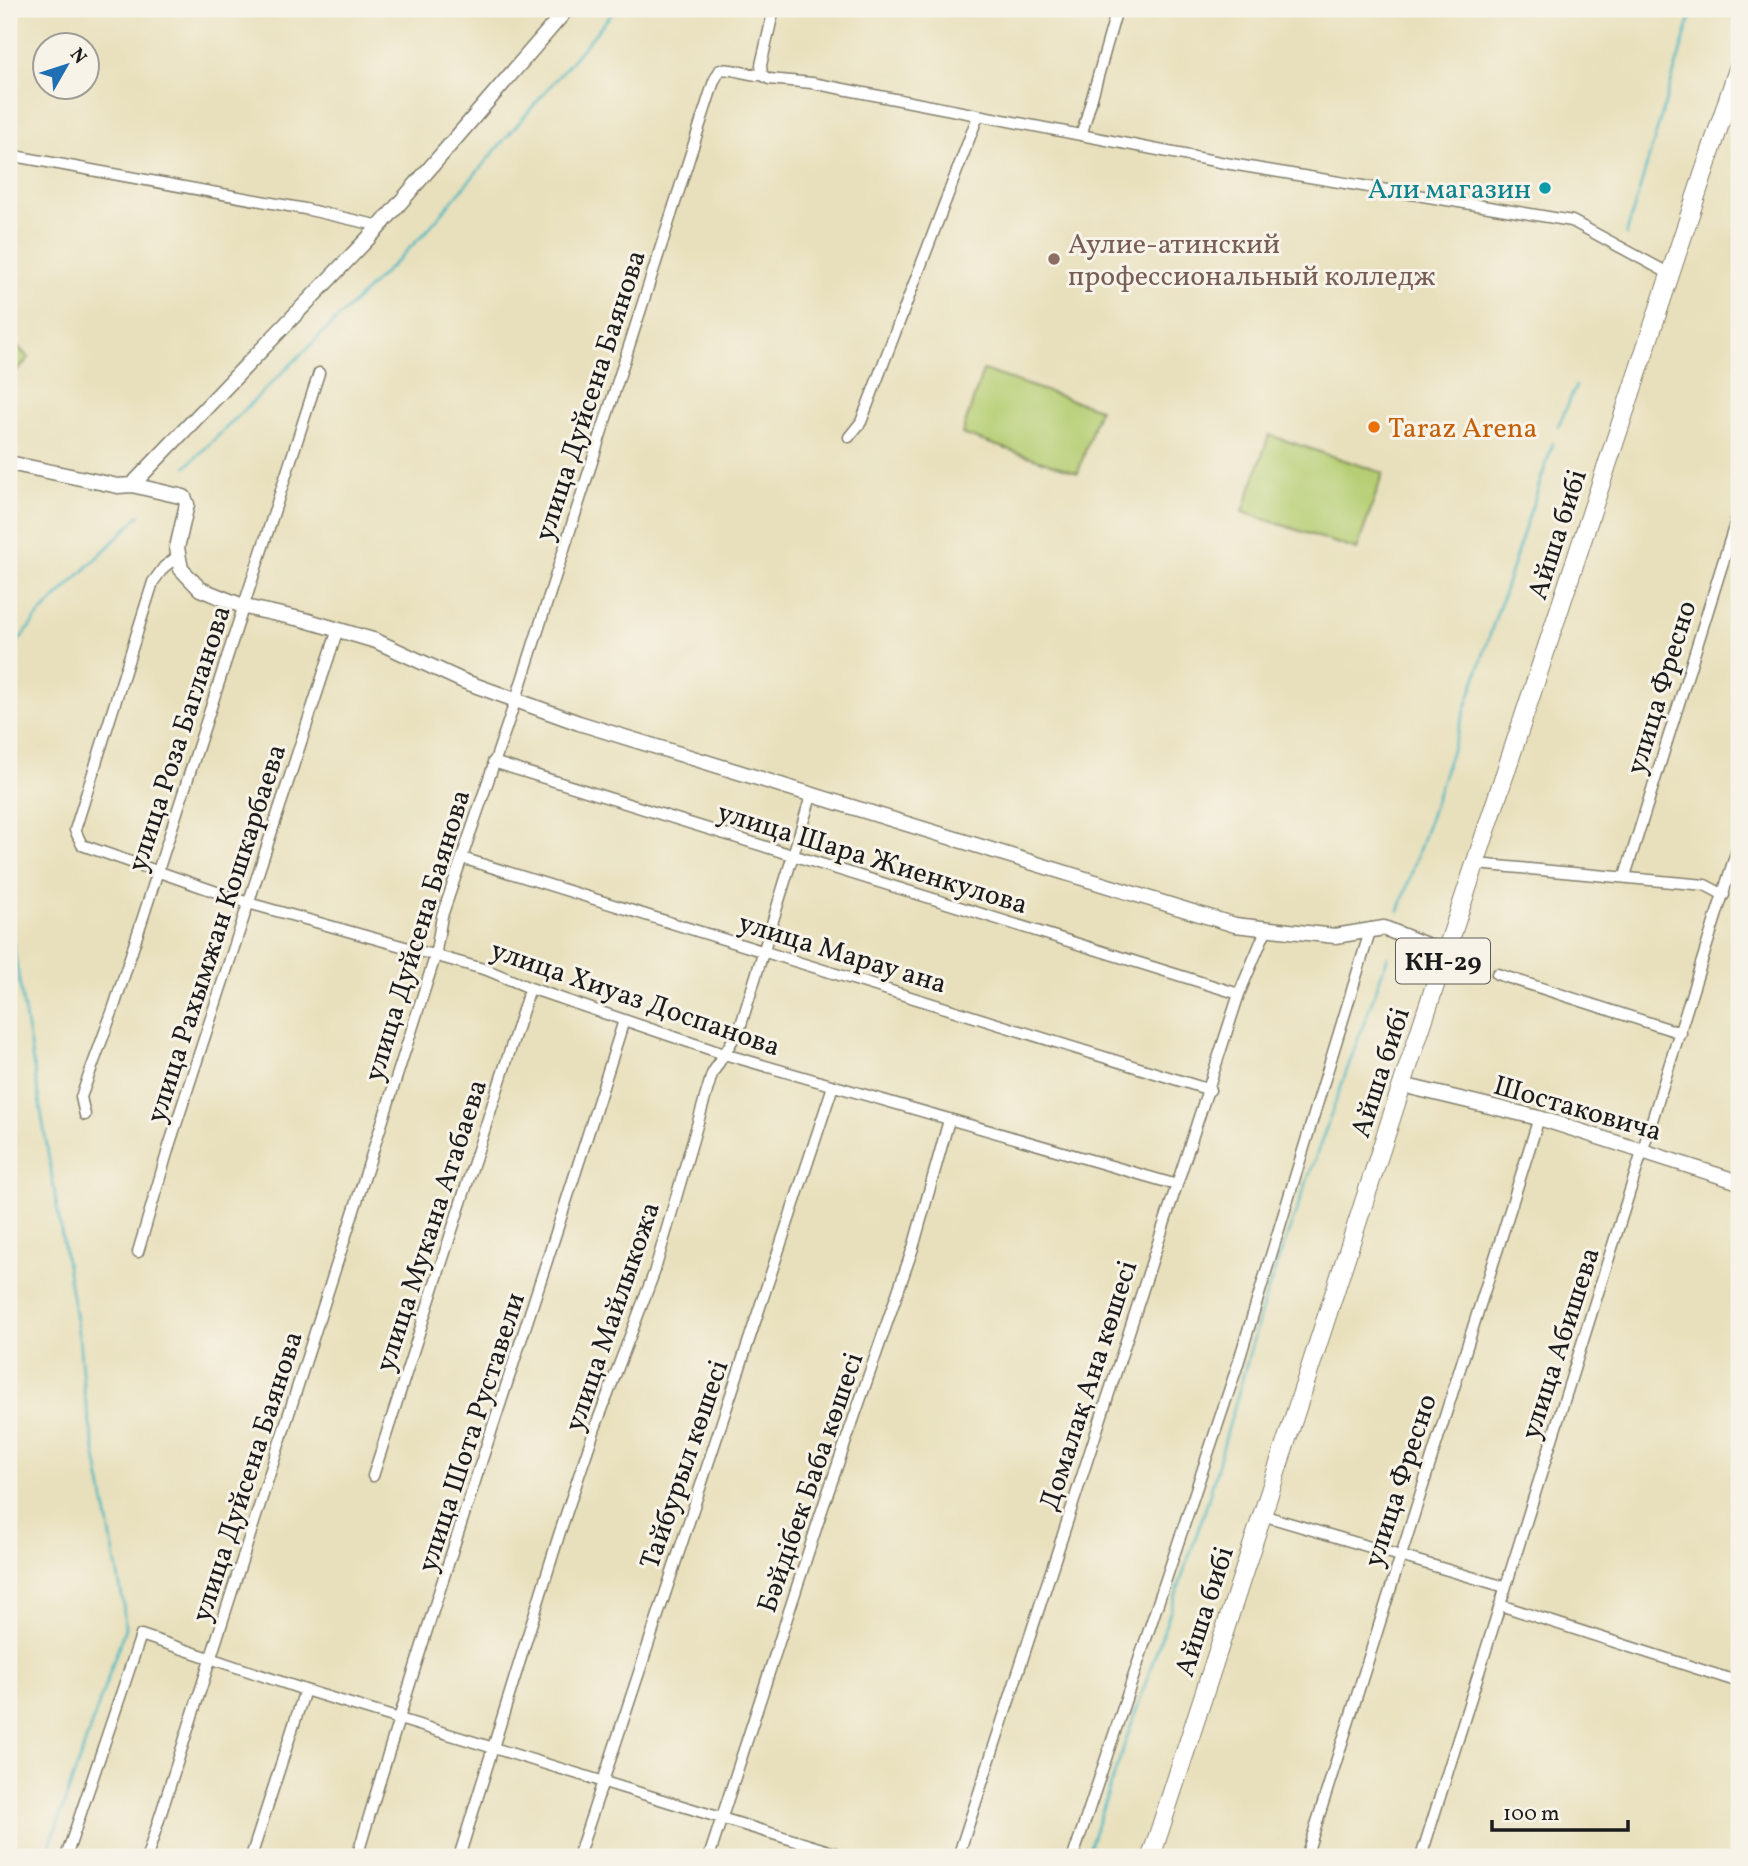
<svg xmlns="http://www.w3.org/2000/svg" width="1748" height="1866" viewBox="0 0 1748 1866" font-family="Vollkorn,serif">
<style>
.green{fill:#b6ce73;stroke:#697548;stroke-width:2}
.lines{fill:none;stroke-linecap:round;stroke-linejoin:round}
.stream{stroke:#46b5c0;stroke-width:2.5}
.minor-casing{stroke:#827e6c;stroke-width:13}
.tertiary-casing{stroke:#827e6c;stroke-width:17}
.primary-casing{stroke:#827e6c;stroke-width:20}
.minor{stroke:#fff;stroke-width:10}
.tertiary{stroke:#fff;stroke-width:14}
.primary{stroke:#fff;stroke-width:18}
.culture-dot{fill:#0f9aa8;stroke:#f7f3e8;stroke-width:2.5}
.education-dot{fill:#8d6e63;stroke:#f7f3e8;stroke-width:2.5}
.food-dot{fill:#e8710a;stroke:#f7f3e8;stroke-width:2.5}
.labels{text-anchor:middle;stroke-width:6;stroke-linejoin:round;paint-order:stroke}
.shield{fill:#f7f3e8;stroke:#5e5c59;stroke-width:2}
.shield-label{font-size:26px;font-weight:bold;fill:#1c1c1c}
.culture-label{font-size:28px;fill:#0d838f;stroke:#f7f3e8;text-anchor:end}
.education-label{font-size:28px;fill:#785e54;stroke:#f7f3e8;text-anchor:start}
.street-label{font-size:28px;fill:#1c1c1c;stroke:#f7f3e8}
.food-label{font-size:28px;fill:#c56008;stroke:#f7f3e8;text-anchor:start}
</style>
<rect width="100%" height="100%" fill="#f7f3e8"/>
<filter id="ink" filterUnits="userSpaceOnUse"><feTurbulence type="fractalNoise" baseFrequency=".0143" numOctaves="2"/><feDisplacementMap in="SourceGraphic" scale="14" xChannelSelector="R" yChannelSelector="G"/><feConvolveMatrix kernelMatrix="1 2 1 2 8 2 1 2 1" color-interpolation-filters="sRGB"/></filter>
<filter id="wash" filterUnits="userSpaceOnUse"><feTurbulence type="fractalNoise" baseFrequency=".00686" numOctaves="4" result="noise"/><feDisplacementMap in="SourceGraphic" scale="28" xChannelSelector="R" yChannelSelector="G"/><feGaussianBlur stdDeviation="1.57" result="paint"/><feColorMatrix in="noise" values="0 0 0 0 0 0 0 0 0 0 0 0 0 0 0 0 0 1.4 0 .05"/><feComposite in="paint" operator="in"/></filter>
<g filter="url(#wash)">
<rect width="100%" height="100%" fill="#e8e0bc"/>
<path class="green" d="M 9,338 L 29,358 L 9,379 Z
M 983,370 L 1099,409 L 1078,473 L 962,434 Z
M 1269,435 L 1383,473 L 1357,550 L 1243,512 Z"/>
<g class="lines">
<path class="stream" d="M 1626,235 L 1693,9
M 1558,427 L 1576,386
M 186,467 L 423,235 L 616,9
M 9,653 L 39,615 L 140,515
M 1399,911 L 1553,443
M 9,920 L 79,1338 L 84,1392 L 123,1602 L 125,1628 L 46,1857
M 1086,1857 L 1206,1507 L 1265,1298 L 1388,956"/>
</g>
</g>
<g filter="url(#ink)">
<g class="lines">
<defs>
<path id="minor" d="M 774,9 L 761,65 L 762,75 L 769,79 L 812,83 L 1225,163 L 1572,221 L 1670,274
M 1082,133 L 1117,9
M 9,155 L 305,209 L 380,226
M 849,437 L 861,422 L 978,116
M 177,557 L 164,567 L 153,582 L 75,830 L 82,845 L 248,903 L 487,970 L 530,988 L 724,1054 L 1177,1185
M 493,762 L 1239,994
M 462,858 L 1210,1090
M 1476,864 L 1705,885 L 1724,895
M 1625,876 L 1739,511
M 1497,974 L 1681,1033
M 85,1115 L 81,1097 L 114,1007 L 319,373
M 138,1252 L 170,1143 L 338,629
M 373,1476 L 530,988
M 1262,1515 L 1505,1587
M 1500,1605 L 1739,1682
M 66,1857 L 141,1635 L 305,1690 L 848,1857
M 147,1857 L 435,957 L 442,916 L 516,699 L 714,81 L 720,70 C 733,67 747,76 762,75
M 251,1857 L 305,1690
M 357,1857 C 440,1576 537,1300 624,1020
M 459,1857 L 559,1535 L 595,1428 L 654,1273 L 712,1074 L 740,1028 L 812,793
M 578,1857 L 833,1086
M 709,1857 L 823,1507 L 913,1248 L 949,1120
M 958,1857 L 1239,994 L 1266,930
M 1073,1857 L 1236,1370 L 1371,928
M 1306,1857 L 1539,1118
M 1421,1857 L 1739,843"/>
<path id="tertiary" d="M 9,463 L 118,486 L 132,485 L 380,226 L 567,9
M 132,485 L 184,497 L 187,504 L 177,548 L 181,569 L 200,589 L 245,607 L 305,620 L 376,641 L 463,681 L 579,723 L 1235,925 L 1335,936 L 1384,928 L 1446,953
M 1402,1085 L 1539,1118 L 1739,1182"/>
<path id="primary" d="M 1151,1857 L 1402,1085 L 1739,66"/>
</defs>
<use href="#minor" class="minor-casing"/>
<use href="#tertiary" class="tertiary-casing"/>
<use href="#primary" class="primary-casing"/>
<use href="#minor" class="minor"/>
<use href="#tertiary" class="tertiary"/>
<use href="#primary" class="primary"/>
</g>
</g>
<circle class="culture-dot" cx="1545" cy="188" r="7"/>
<circle class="education-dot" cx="1054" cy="259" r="7"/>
<circle class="food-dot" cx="1374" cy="427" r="7"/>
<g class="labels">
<rect class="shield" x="1396" y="938.5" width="94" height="45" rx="5"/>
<g class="shield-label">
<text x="1443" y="970">КН-29</text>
</g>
<g class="culture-label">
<text x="1531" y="198">Али магазин</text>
</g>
<g class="education-label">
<text x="1068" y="253">Аулие-атинский<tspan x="1068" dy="32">профессиональный колледж</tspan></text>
</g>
<g class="street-label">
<text transform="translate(589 395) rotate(-72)" y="10">улица Дуйсена Баянова</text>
<text transform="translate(1556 534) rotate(-72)" y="10">Айша бибі</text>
<text transform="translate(1660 687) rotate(-73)" y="10">улица Фресно</text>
<text transform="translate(178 738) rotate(-72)" y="10">улица Роза Багланова</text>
<text transform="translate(873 857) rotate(17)" y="10">улица Шара Жиенкулова</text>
<text transform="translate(215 933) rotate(-72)" y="10">улица Рахымжан Кошкарбаева</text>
<text transform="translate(416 935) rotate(-73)" y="10">улица Дуйсена Баянова</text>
<text transform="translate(843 952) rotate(17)" y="10">улица Марау ана</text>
<text transform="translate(636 997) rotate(19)" y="10">улица Хиуаз Доспанова</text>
<text transform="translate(1379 1072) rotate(-72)" y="10">Айша бибі</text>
<text transform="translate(1578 1107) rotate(16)" y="10">Шостаковича</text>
<text transform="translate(430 1225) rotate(-72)" y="10">улица Мукана Атабаева</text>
<text transform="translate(611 1316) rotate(-71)" y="10">улица Майлыкожа</text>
<text transform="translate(1559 1343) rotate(-72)" y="10">улица Абишева</text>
<text transform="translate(1087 1385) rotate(-72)" y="10">Домалақ Ана көшесі</text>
<text transform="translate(470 1432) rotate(-72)" y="10">улица Шота Руставели</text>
<text transform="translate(683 1464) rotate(-71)" y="10">Тайбурыл көшесі</text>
<text transform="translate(246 1476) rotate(-72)" y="10">улица Дуйсена Баянова</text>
<text transform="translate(1399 1480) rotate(-72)" y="10">улица Фресно</text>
<text transform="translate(809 1482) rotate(-71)" y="10">Бәйдібек Баба көшесі</text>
<text transform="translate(1203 1611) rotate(-72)" y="10">Айша бибі</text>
</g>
<g class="food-label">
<text x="1388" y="437">Taraz Arena</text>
</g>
</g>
<rect width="1748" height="1866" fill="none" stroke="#f7f3e8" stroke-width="35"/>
<g transform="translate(66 66) rotate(51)"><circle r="33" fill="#f7f3e8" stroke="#9f9d96" stroke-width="2"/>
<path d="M0-5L12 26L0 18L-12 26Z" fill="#1f6fb2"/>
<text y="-10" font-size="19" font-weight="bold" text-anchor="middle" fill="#1c1c1c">N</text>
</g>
<path d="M1492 1820v10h136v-10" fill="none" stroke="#1c1c1c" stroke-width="3.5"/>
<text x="1503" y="1820" font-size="21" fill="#1c1c1c" stroke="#f7f3e8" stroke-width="5" paint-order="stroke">100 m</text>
</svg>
